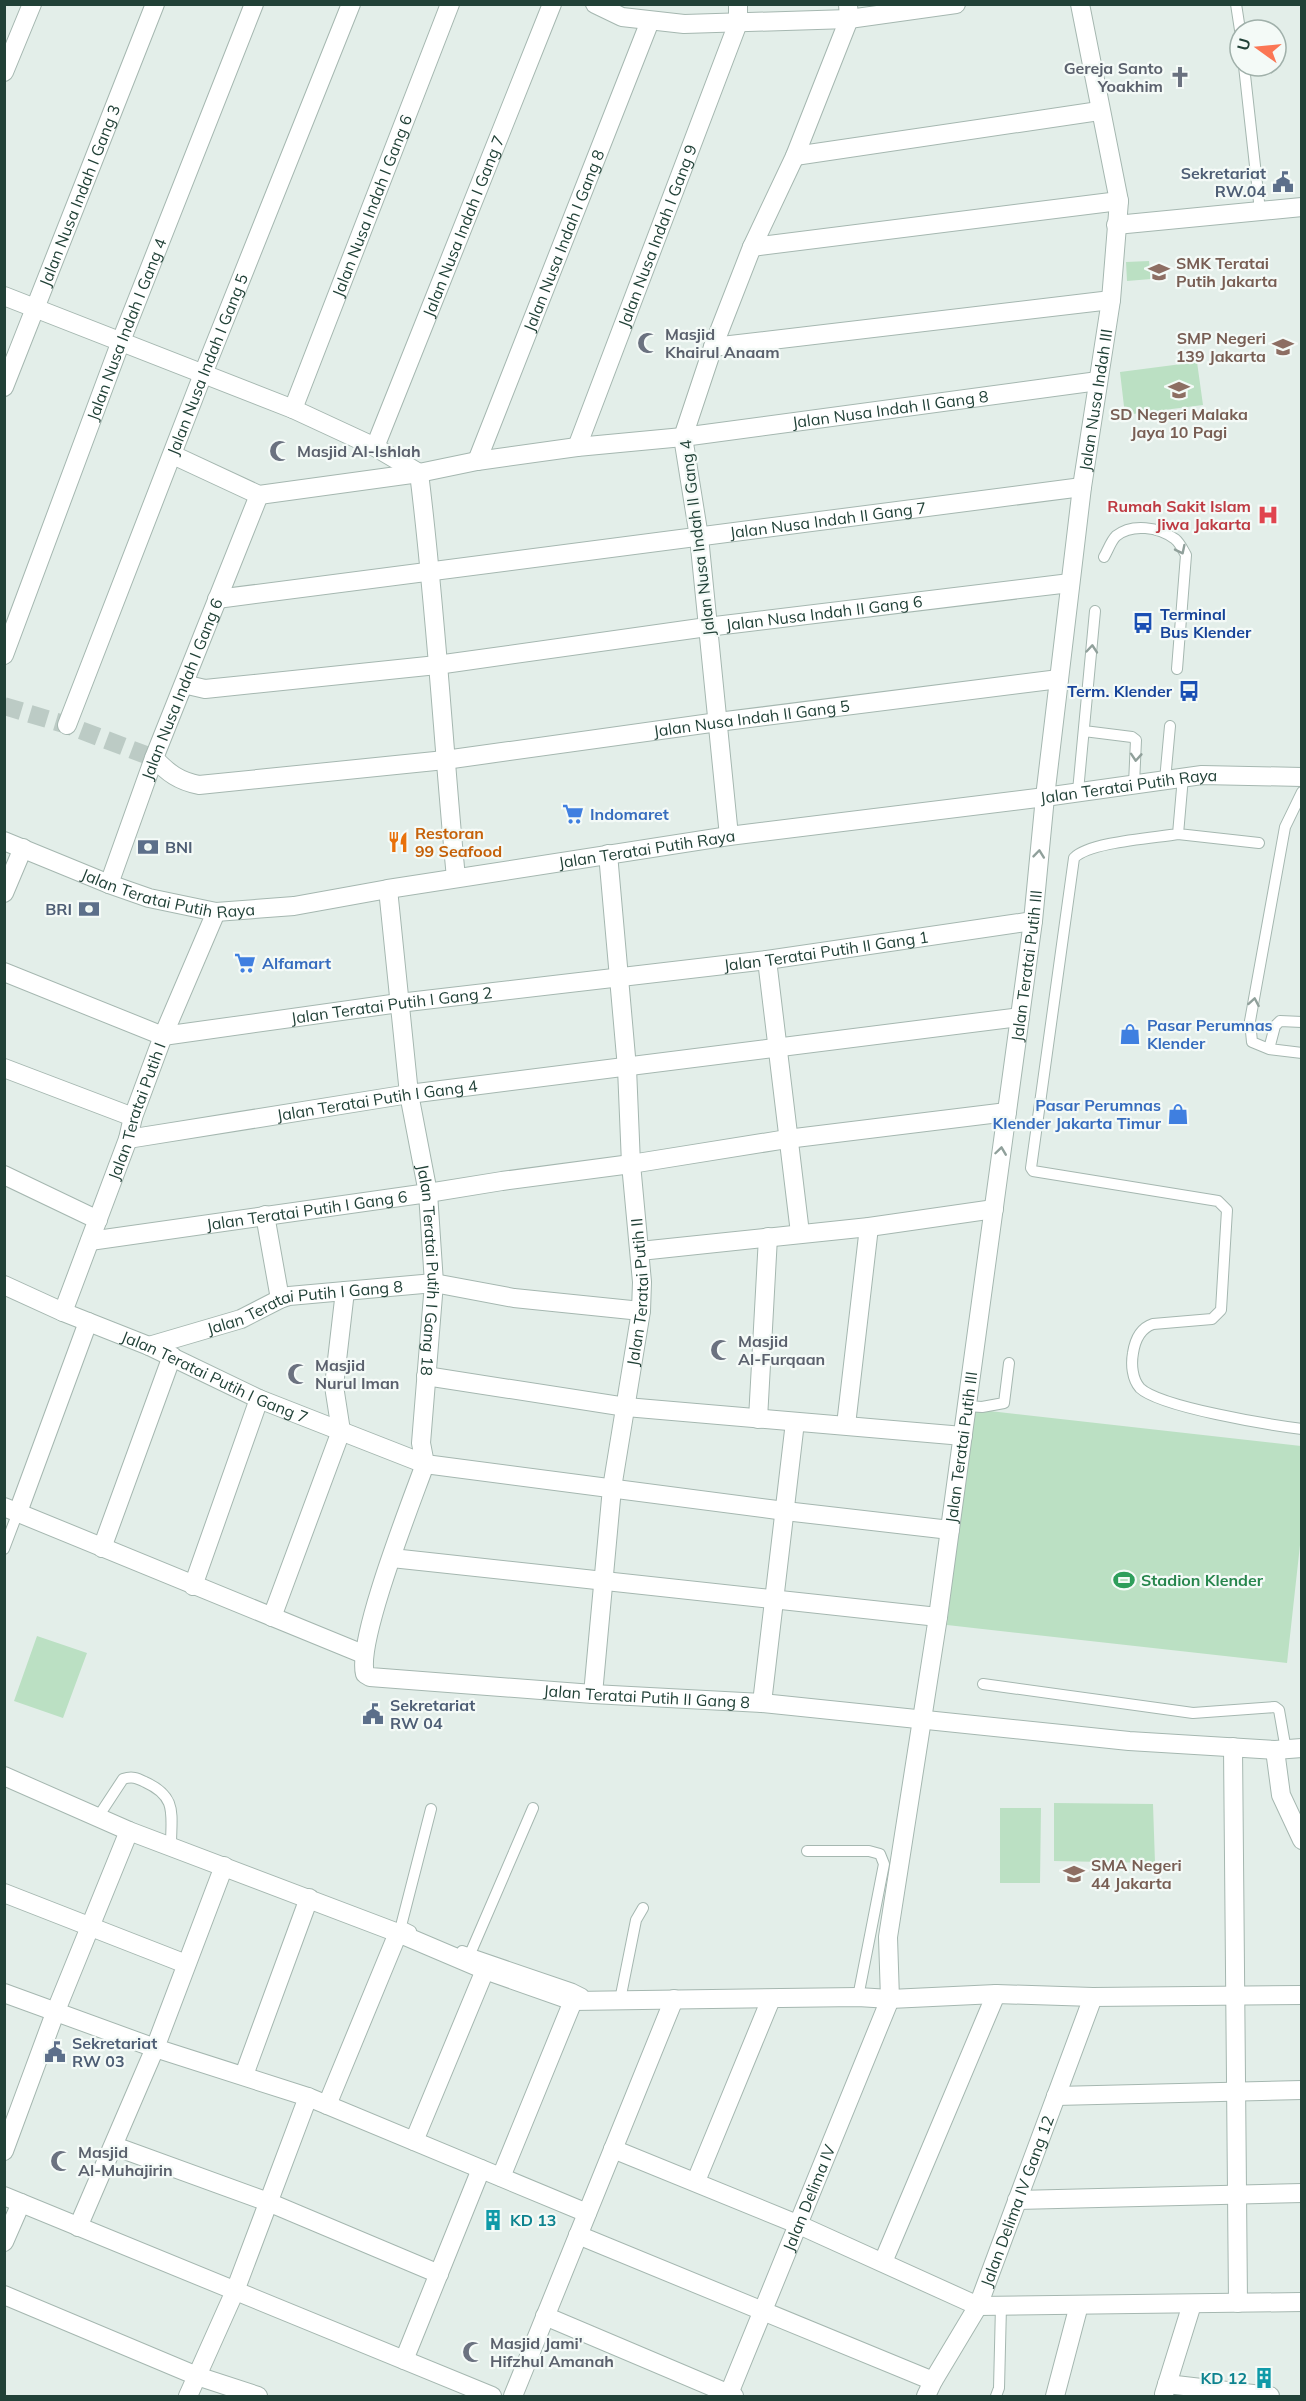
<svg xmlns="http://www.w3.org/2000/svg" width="1306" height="2401" viewBox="0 0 1306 2401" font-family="Mulish,sans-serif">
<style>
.garden{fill:#bbe0c3}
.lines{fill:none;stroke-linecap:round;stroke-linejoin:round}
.minor-tunnel{stroke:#bccbc5;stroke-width:18;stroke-dasharray:18 9;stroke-linecap:butt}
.service-casing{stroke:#a5b7b0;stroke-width:12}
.minor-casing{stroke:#a5b7b0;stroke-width:20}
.tertiary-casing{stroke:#a5b7b0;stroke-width:20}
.service{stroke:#fff;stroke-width:10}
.minor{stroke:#fff;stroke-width:18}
.tertiary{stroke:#fff;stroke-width:18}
.oneway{stroke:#90a09b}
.labels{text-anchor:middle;stroke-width:4.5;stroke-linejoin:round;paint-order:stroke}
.worship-label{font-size:16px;font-weight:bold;fill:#5b616d;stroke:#f4faf7;text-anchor:start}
.service-label{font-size:16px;font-weight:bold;fill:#4e5e75;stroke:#f4faf7;text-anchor:start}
.street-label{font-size:16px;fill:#214137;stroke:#f4faf7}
.education-label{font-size:16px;font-weight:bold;fill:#785e54;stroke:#f4faf7;text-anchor:start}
.health-label{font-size:16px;font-weight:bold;fill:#be3a42;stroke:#f4faf7;text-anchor:end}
.transit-label{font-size:16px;font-weight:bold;fill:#164399;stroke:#f4faf7;text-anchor:start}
.shop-label{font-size:16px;font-weight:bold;fill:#366cbe;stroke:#f4faf7;text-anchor:start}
.food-label{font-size:16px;font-weight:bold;fill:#c56008;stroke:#f4faf7;text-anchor:start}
.leisure-label{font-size:16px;font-weight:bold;fill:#27864d;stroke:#f4faf7;text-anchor:start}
.culture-label{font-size:16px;font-weight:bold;fill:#0d838f;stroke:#f4faf7;text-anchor:start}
</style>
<rect width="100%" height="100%" fill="#e3eee9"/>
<path class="garden" d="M 1149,261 L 1151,279 L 1127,281 L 1126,262 Z
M 1197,362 L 1203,405 L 1125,415 L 1120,372 Z
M 972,1409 L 1301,1446 L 1301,1536 L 1287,1663 L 947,1625 Z
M 37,1636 L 87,1653 L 63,1718 L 14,1701 Z
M 1054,1803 L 1153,1804 L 1155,1863 L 1054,1861 Z
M 1041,1808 L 1040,1883 L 1000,1883 L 1000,1808 Z"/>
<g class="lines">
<path class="minor-tunnel" d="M 4,706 L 67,725 L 154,758"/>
<defs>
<path id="service" d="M 1236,4 L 1240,30
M 1244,66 L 1260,211
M 1104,557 C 1108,550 1111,541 1116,536 C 1132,523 1159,527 1175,539 C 1180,543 1183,550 1186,555 L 1177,669
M 1084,731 L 1132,737 L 1136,740 L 1134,784
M 1183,777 L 1178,834 C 1154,838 1089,842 1074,858 L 1031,1168 L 1033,1171 L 1218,1201 L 1227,1210 L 1221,1310 L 1212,1319 L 1153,1324 C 1141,1328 1135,1340 1133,1353 C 1131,1364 1132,1379 1140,1388 C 1160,1407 1270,1425 1302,1429
M 1165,780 L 1170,726
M 1078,791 L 1095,611
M 1302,792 L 1285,827 L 1250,1021 L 1252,1042 L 1269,1049 L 1302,1053
M 1178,834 L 1259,843
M 1269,1049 L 1275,1026 L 1280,1021 L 1302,1022
M 967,1406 L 982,1407 L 1004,1403 L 1009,1363
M 4,1549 L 18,1512
M 983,1684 L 1193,1713 L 1275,1707 L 1279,1710 L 1286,1750
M 98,1817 L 123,1779 C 132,1776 137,1778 145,1782 C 178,1797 171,1814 171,1846
M 807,1851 L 869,1851 L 880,1854 L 884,1864 L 858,1997
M 411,1931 L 401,1926 L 431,1809
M 462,1951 L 573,1989 L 583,1994 L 583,2001
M 470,1954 L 533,1808
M 620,2000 L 636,1920 L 643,1908
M 996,2396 L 999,2388 L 1001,2306"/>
<g id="minor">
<path d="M 595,4 L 622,17 L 684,24 L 849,19 L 956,4"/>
<path d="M 4,72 L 32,4"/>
<path d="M 795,156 L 1099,111"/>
<path d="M 1116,225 L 1302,207"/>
<path d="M 752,247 L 1119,201"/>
<path d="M 4,296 L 293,409 L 375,447 L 419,473 C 436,608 443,743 456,878"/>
<path d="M 713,347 L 1111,300"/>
<path id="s1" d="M 4,387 L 155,4"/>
<path id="s2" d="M 293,409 L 450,4"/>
<path id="s3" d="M 375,447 L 552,4"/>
<path id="s4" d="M 577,447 L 738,23 L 738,4"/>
<path id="s5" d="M 173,455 L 259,495 L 419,473 L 477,461 L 577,447 L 683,437 L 1098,381"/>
<path id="s6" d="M 477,461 L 650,21"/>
<path id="s7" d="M 217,599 L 1082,487"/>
<path id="s8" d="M 4,655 L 121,341 L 254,4"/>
<path id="s9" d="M 186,681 L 192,686 L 205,689 L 437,665 L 707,627 L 1070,583"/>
<path id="s10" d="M 67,725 L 203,374 L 351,4"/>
<path id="s11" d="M 154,758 C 168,773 179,781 199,785 L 445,760 L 718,722 L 1059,679"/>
<path d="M 729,836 L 699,537 L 683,437 L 713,347 L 752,247 L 795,156 L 849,19 L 848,4"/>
<path id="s12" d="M 109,884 L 154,758 L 259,495"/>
<path id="s13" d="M 388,889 L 409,1094 L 428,1193 L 434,1283 L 421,1443 L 425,1464 C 411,1503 356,1641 365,1674 L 370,1677 L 593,1694 L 762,1703 L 1129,1741 L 1275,1750 L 1302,1748"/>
<path d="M 4,893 L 23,848"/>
<path d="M 767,960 L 800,1233"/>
<path id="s14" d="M 4,972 L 163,1036 L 399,1003 L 767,960 L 1033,921"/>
<path d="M 4,1068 L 133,1117"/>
<path id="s15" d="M 128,1139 L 409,1094 L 1020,1017"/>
<path d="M 4,1175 L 98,1220"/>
<path d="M 265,1215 L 280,1299"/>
<path id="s16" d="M 90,1241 L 428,1193 L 502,1181 L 631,1164 L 787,1139 L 1007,1112"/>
<path d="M 640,1251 L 869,1227 L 994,1209"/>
<path id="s17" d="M 4,1285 L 63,1312 L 149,1346 L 259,1399 L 425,1464 L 785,1511 L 950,1530"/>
<path id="s18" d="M 63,1312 L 128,1139 L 133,1117 L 163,1036 L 216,912"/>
<path id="s19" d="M 149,1346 L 241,1319 L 280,1299 L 289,1296 L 434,1283 L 514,1298 L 641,1311"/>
<path d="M 426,1376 L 626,1407 L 963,1436"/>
<path d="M 758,1419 L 768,1237"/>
<path d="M 846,1425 L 869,1227"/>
<path d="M 4,1507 L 363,1654"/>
<path d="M 18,1512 L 88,1322"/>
<path d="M 102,1548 L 172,1356"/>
<path d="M 392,1558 L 938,1617"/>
<path d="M 193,1586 L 259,1399"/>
<path d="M 272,1617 L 341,1431 L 334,1386 L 345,1291"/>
<path id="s20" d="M 593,1694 L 612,1488 L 641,1311 L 642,1282 L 631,1164 L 627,1068 L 608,854"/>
<path d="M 762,1703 L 795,1422"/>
<path d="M 1233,1747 L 1238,2303"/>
<path d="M 1275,1750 L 1281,1795 L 1302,1840"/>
<path d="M 4,1776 L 129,1831 L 398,1933 L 485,1970 L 573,2001 L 858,1997 L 890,1999 L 996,1994 L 1093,1997 L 1302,1995"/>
<path d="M 4,1893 L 186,1964"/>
<path d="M 4,1993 L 155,2048 L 308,2097 L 587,2213"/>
<path d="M 244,2075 L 309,1898"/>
<path d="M 1056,2096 L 1302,2090"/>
<path d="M 327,2105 L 398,1933"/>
<path d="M 414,2141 L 485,1970"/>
<path d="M 114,2146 L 268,2202 L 439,2274"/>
<path d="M 613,2149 L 797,2224 L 978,2306 L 1302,2302"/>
<path d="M 4,2151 L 55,2013 L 129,1831"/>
<path d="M 501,2177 L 573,2001"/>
<path d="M 696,2181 L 771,1999"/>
<path d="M 4,2196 L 492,2396"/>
<path d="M 1017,2200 L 1302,2193"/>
<path d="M 78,2227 L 155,2048 L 224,1866"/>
<path d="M 578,2235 L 933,2381"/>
<path d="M 4,2242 L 21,2203"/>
<path d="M 883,2262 L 996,1994"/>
<path d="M 4,2295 L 197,2376 L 258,2396"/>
<path d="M 545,2316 L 734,2396"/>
<path d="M 404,2360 L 481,2169"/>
<path d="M 1167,2384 L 1270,2396"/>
<path d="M 1164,2394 L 1192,2304"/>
<path d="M 188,2396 L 235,2291 L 308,2097"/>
<path d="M 513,2396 L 674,1999"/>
<path id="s21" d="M 728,2396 L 890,1999 L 888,1937 L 938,1617 L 1033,921 L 1045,797 L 1082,487 L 1111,300 L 1119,201 L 1080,4"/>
<path id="s22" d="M 926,2396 L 933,2381 L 978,2306 L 1093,1997"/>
<path d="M 1055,2396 L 1079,2305"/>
</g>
<g id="tertiary">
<path id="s23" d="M 4,841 L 109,884 L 149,898 L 216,912 L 294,906 L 388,889 L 729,836 L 1045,797 L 1202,775 L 1302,777"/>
</g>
</defs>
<use href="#service" class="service-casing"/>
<use href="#minor" class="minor-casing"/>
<use href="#tertiary" class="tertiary-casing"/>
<use href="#service" class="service"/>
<use href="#minor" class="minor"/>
<use href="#tertiary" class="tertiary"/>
</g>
<defs><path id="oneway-chevron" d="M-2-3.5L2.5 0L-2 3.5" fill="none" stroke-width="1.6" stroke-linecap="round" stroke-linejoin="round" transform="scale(1.5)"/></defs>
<g class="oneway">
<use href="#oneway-chevron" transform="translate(1181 550) rotate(64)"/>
<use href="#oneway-chevron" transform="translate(1092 649) rotate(-85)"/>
<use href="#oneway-chevron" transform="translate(1136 757) rotate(94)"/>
<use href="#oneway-chevron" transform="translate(1039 854) rotate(-84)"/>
<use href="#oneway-chevron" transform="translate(1254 1002) rotate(-80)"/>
<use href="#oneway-chevron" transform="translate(1001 1151) rotate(-82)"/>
</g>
<defs>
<symbol id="church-bare" viewBox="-9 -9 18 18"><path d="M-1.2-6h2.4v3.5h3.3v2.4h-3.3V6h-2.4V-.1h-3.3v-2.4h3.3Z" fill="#6b7280" stroke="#f4faf7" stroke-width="2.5" paint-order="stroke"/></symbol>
<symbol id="civic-bare" viewBox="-9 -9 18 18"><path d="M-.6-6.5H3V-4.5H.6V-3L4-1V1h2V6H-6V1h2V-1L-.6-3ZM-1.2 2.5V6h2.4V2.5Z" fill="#5c6f8a" stroke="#f4faf7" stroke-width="2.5" paint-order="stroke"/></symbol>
<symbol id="school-bare" viewBox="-9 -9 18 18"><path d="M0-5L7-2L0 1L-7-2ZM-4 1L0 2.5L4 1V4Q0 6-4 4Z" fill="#8d6e63" stroke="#f4faf7" stroke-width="2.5" paint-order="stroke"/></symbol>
<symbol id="mosque-bare" viewBox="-9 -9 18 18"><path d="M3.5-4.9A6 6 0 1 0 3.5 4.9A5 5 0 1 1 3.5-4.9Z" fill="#6b7280" stroke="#f4faf7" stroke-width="2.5" paint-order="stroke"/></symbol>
<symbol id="hospital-bare" viewBox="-9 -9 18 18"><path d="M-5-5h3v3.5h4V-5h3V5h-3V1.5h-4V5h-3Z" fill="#e0444e" stroke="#f4faf7" stroke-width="2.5" paint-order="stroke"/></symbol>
<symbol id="bus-bare" viewBox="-9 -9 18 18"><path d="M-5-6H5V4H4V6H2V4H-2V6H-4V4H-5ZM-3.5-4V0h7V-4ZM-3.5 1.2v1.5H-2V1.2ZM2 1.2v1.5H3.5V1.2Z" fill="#1a4fb4" stroke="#f4faf7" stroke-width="2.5" paint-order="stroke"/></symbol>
<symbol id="supermarket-bare" viewBox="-9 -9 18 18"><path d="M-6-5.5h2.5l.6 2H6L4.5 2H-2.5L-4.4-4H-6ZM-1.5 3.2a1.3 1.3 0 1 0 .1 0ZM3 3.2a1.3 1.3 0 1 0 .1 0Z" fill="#3f7fe0" stroke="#f4faf7" stroke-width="2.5" paint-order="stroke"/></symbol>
<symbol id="restaurant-bare" viewBox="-9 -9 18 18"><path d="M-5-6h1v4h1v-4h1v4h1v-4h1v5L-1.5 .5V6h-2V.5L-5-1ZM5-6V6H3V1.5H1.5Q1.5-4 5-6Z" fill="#e8710a" stroke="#f4faf7" stroke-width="2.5" paint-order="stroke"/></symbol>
<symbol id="bank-bare" viewBox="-9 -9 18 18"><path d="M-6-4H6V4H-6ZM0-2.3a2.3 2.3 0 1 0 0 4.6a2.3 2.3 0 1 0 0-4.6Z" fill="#5c6f8a" stroke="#f4faf7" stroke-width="2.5" paint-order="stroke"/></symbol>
<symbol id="shop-bare" viewBox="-9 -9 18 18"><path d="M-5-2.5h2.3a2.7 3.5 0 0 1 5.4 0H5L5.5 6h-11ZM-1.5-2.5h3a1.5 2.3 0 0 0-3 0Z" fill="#3f7fe0" stroke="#f4faf7" stroke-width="2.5" paint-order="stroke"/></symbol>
<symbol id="stadium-bare" viewBox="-9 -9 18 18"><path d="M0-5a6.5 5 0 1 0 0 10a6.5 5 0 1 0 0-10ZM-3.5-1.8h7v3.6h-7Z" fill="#2e9e5b" stroke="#f4faf7" stroke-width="2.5" paint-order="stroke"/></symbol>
<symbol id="building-bare" viewBox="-9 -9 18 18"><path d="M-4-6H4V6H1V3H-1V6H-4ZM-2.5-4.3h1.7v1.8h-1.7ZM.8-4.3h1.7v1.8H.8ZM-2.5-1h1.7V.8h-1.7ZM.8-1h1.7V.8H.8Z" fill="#0f9aa8" stroke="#f4faf7" stroke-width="2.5" paint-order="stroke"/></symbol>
</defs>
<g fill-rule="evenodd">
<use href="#church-bare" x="1165" y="62" width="30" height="30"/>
<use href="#civic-bare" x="1268" y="167" width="30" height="30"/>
<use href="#school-bare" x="1144" y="257" width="30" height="30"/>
<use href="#mosque-bare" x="633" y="328" width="30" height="30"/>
<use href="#school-bare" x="1268" y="332" width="30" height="30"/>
<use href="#school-bare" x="1164" y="375" width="30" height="30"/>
<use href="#mosque-bare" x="265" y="436" width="30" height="30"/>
<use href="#hospital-bare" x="1253" y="500" width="30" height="30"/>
<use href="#bus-bare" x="1128" y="608" width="30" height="30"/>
<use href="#bus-bare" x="1174" y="676" width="30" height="30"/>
<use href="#supermarket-bare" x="558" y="799" width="30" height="30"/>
<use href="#restaurant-bare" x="383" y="827" width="30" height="30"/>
<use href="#bank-bare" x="133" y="832" width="30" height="30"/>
<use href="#bank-bare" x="74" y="894" width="30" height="30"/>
<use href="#supermarket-bare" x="230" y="948" width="30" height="30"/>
<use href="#shop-bare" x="1115" y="1019" width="30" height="30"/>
<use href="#shop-bare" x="1163" y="1099" width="30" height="30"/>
<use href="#mosque-bare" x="706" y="1335" width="30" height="30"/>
<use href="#mosque-bare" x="283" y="1359" width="30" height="30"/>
<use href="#stadium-bare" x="1109" y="1565" width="30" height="30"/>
<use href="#civic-bare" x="358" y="1699" width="30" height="30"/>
<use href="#school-bare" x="1059" y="1859" width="30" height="30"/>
<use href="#civic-bare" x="40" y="2037" width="30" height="30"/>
<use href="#mosque-bare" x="46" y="2146" width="30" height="30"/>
<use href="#building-bare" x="478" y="2205" width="30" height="30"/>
<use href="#mosque-bare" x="458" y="2337" width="30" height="30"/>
<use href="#building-bare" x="1249" y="2363" width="30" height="30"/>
</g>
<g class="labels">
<g class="worship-label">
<text x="1163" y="74" text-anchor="end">Gereja Santo<tspan x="1163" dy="18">Yoakhim</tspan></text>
<text x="665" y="340">Masjid<tspan x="665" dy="18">Khairul Anaam</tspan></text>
<text x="297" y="457">Masjid Al-Ishlah</text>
<text x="738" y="1347">Masjid<tspan x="738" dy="18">Al-Furqaan</tspan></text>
<text x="315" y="1371">Masjid<tspan x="315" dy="18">Nurul Iman</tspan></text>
<text x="78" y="2158">Masjid<tspan x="78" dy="18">Al-Muhajirin</tspan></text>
<text x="490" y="2349">Masjid Jami'<tspan x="490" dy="18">Hifzhul Amanah</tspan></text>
</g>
<g class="service-label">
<text x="1266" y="179" text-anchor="end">Sekretariat<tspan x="1266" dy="18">RW.04</tspan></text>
<text x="165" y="853">BNI</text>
<text x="72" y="915" text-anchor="end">BRI</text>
<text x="390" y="1711">Sekretariat<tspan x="390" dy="18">RW 04</tspan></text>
<text x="72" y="2049">Sekretariat<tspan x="72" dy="18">RW 03</tspan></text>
</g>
<g class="street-label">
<text dy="6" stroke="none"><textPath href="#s1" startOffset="206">Jalan Nusa Indah I Gang 3</textPath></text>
<text dy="6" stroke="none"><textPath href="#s2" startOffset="218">Jalan Nusa Indah I Gang 6</textPath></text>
<text dy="6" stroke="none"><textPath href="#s3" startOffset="238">Jalan Nusa Indah I Gang 7</textPath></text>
<text dy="6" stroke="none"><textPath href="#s4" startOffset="226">Jalan Nusa Indah I Gang 9</textPath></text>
<text dy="6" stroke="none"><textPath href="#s6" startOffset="237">Jalan Nusa Indah I Gang 8</textPath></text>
<text dy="6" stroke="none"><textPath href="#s8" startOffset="348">Jalan Nusa Indah I Gang 4</textPath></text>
<text dy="6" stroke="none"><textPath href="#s10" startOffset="387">Jalan Nusa Indah I Gang 5</textPath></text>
<text dy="6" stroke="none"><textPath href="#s21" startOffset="2042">Jalan Nusa Indah III</textPath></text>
<text dy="6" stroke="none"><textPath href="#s5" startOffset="732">Jalan Nusa Indah II Gang 8</textPath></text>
<text dy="6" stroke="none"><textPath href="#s7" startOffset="616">Jalan Nusa Indah II Gang 7</textPath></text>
<text transform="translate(697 538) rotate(-97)" y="6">Jalan Nusa Indah II Gang 4</text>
<text dy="6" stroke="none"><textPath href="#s9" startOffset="645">Jalan Nusa Indah II Gang 6</textPath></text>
<text dy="6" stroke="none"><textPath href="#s12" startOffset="208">Jalan Nusa Indah I Gang 6</textPath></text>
<text dy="6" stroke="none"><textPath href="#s11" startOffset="610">Jalan Nusa Indah II Gang 5</textPath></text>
<text dy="6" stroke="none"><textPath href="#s23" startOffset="1146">Jalan Teratai Putih Raya</textPath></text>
<text dy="6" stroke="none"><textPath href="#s23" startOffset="660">Jalan Teratai Putih Raya</textPath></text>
<text dy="6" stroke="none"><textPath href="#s23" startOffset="174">Jalan Teratai Putih Raya</textPath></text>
<text dy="6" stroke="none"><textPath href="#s14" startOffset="840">Jalan Teratai Putih II Gang 1</textPath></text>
<text dy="6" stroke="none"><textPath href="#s21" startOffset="1472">Jalan Teratai Putih III</textPath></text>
<text dy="6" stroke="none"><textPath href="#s14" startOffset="402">Jalan Teratai Putih I Gang 2</textPath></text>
<text dy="6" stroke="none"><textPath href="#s15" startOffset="252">Jalan Teratai Putih I Gang 4</textPath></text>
<text dy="6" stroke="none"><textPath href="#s18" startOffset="214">Jalan Teratai Putih I</textPath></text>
<text dy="6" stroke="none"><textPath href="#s16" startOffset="219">Jalan Teratai Putih I Gang 6</textPath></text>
<text dy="6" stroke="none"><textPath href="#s13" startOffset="384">Jalan Teratai Putih I Gang 18</textPath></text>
<text dy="6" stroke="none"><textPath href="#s20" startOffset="405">Jalan Teratai Putih II</textPath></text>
<text dy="6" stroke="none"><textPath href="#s19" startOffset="162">Jalan Teratai Putih I Gang 8</textPath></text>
<text dy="6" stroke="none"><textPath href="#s17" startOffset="230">Jalan Teratai Putih I Gang 7</textPath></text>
<text dy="6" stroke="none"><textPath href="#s21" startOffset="986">Jalan Teratai Putih III</textPath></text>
<text dy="6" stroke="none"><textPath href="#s13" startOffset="1082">Jalan Teratai Putih II Gang 8</textPath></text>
<text dy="6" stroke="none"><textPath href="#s21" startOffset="214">Jalan Delima IV</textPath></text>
<text dy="6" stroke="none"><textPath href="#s22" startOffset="216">Jalan Delima IV Gang 12</textPath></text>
</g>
<g class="education-label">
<text x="1176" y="269">SMK Teratai<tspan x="1176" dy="18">Putih Jakarta</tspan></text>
<text x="1266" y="344" text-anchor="end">SMP Negeri<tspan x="1266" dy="18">139 Jakarta</tspan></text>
<text x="1179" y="420" text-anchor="middle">SD Negeri Malaka<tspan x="1179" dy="18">Jaya 10 Pagi</tspan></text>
<text x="1091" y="1871">SMA Negeri<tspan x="1091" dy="18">44 Jakarta</tspan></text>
</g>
<g class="health-label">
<text x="1251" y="512">Rumah Sakit Islam<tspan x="1251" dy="18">Jiwa Jakarta</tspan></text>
</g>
<g class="transit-label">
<text x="1160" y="620">Terminal<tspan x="1160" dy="18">Bus Klender</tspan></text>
<text x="1172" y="697" text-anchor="end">Term. Klender</text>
</g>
<g class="shop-label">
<text x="590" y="820">Indomaret</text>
<text x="262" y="969">Alfamart</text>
<text x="1147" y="1031">Pasar Perumnas<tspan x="1147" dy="18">Klender</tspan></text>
<text x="1161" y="1111" text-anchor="end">Pasar Perumnas<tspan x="1161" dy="18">Klender Jakarta Timur</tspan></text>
</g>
<g class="food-label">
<text x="415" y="839">Restoran<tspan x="415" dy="18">99 Seafood</tspan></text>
</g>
<g class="leisure-label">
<text x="1141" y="1586">Stadion Klender</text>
</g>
<g class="culture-label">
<text x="510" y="2226">KD 13</text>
<text x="1247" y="2384" text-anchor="end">KD 12</text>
</g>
</g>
<rect width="1306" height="2401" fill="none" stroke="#214137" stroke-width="12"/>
<g transform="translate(1258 48) rotate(285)"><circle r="28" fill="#f4faf7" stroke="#a0b0aa" stroke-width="1.5"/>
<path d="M0-4.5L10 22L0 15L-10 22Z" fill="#fb7654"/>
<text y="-9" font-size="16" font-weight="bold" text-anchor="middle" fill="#214137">U</text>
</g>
</svg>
